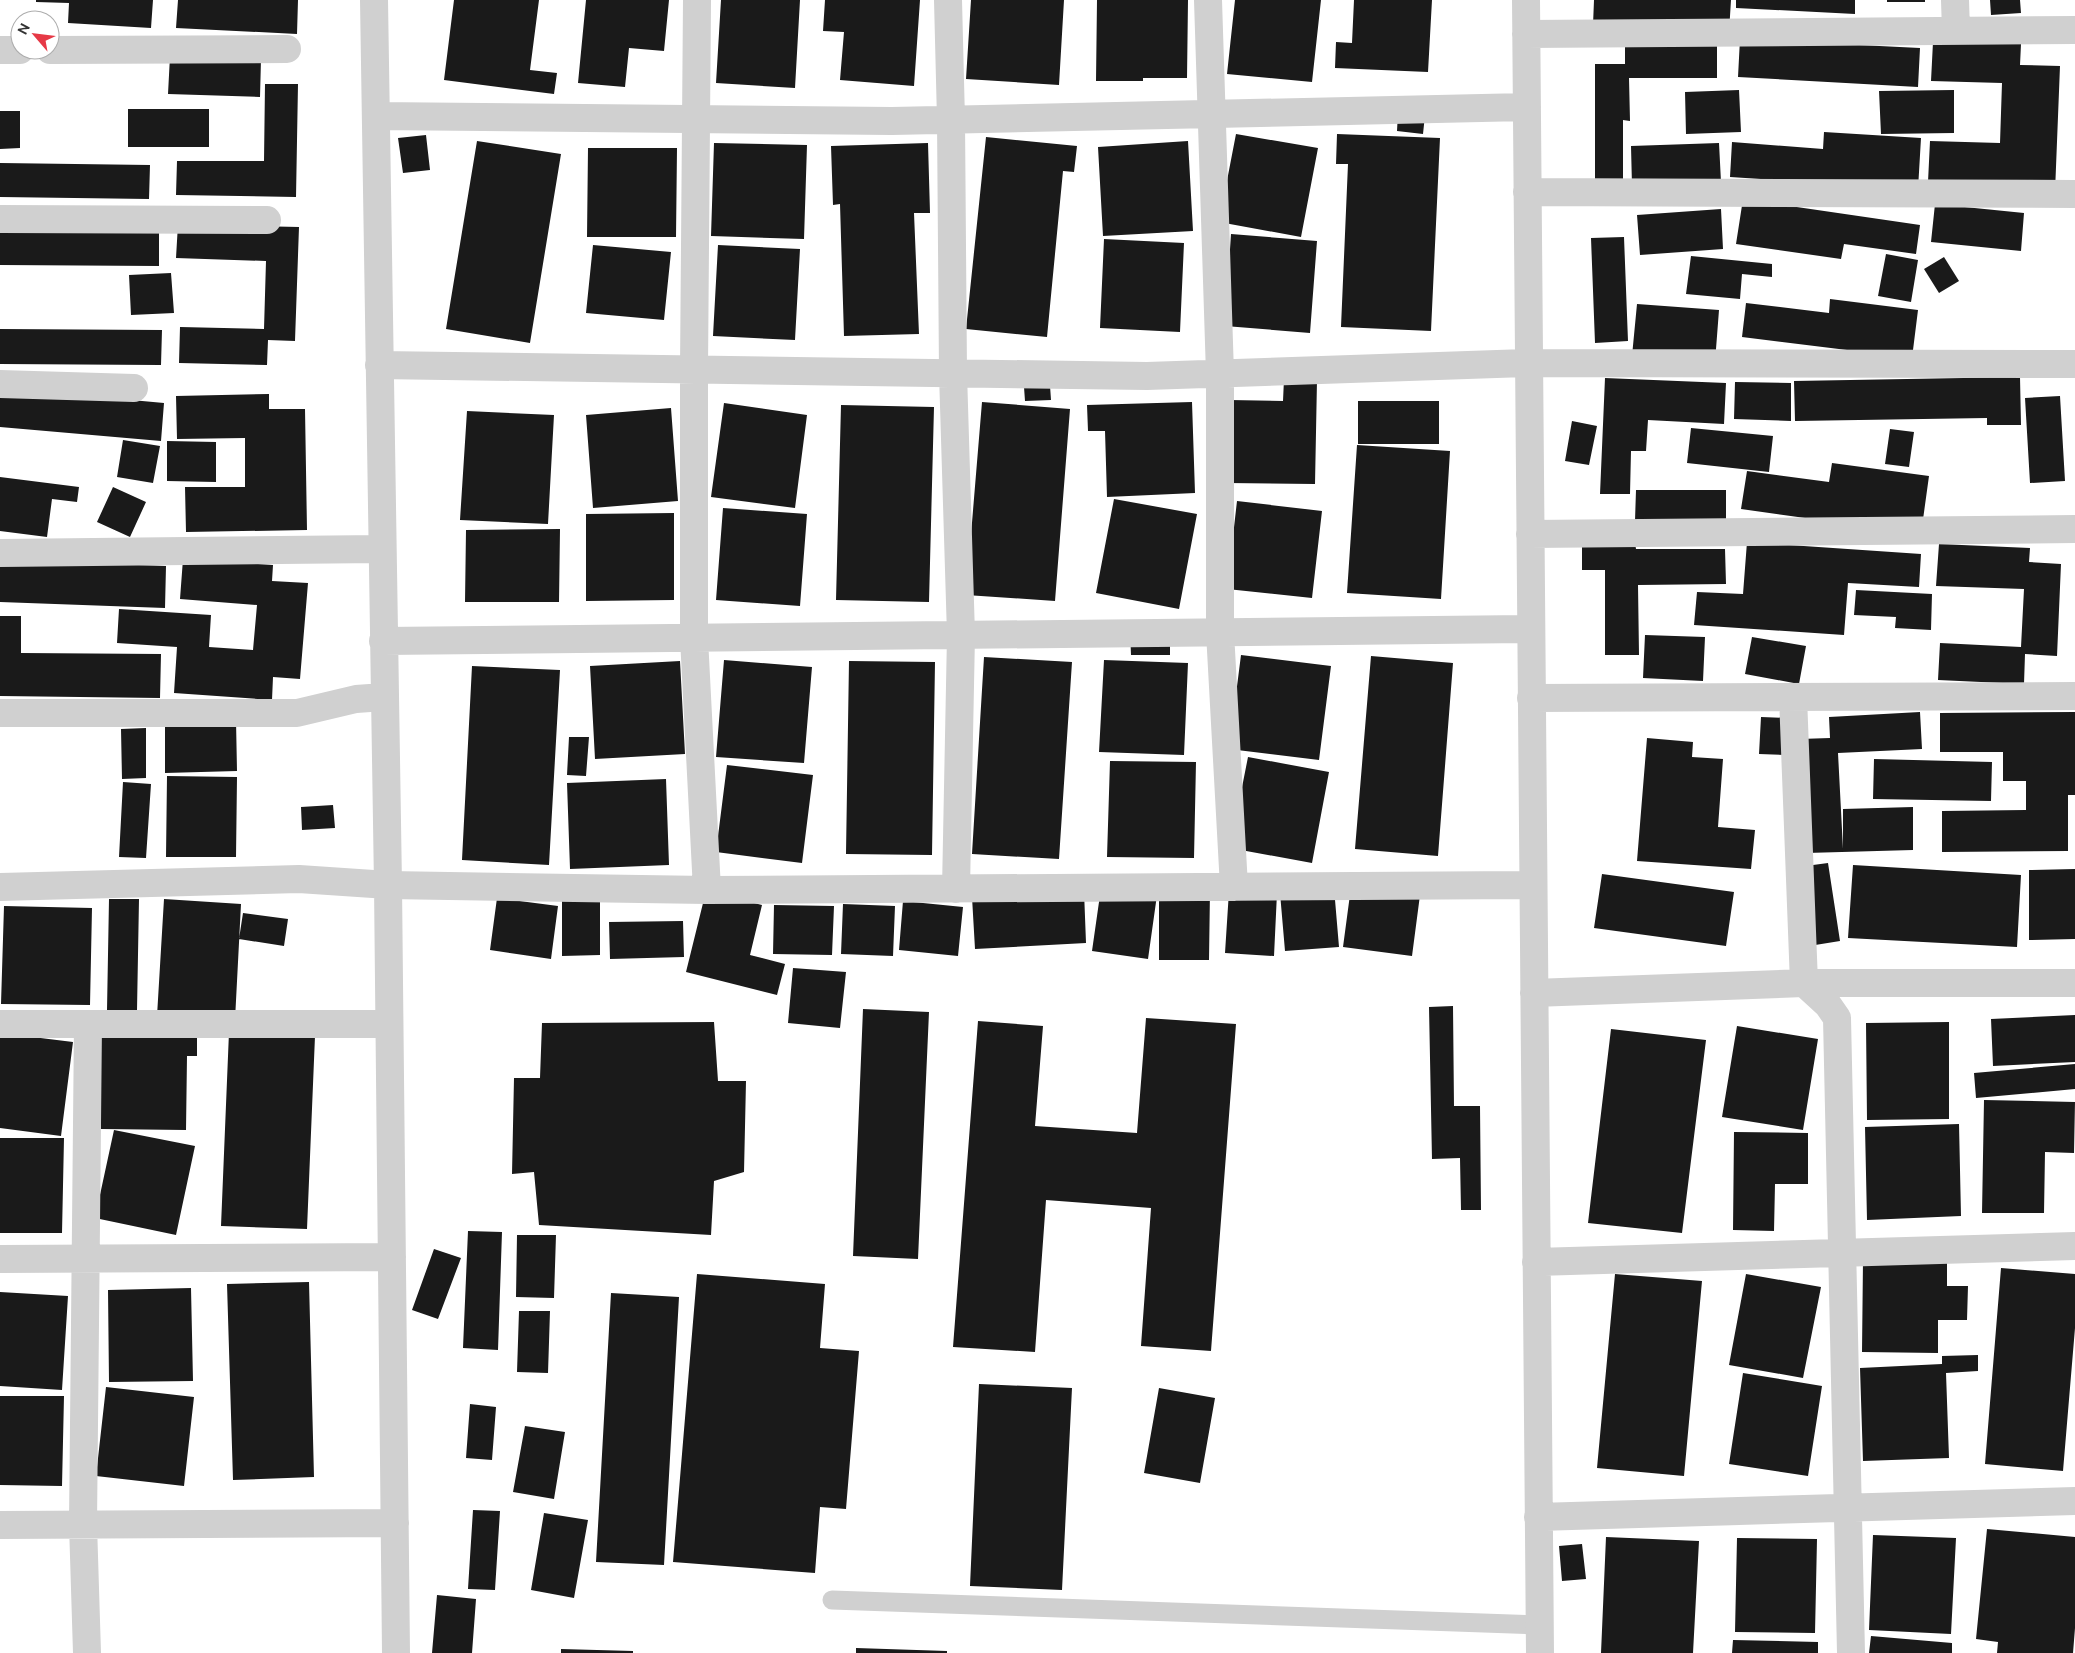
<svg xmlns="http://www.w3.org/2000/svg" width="2075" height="1653" viewBox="0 0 2075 1653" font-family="Ubuntu,sans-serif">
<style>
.building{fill:#1a1a1a}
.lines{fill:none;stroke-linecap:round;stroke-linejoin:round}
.lane{stroke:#d0d0d0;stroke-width:19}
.street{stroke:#d0d0d0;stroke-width:28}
</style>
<rect width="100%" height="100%" fill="#fff"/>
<path class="building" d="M 36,0 L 153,0 L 151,28 L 68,23 L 69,3 L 36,2 Z
M 178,0 L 298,0 L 297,34 L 176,28 Z
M 454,0 L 539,0 L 530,70 L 557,73 L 554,94 L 444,80 Z
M 586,0 L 669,0 L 664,51 L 629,48 L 625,87 L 578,83 Z
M 721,0 L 800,0 L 795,88 L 716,83 Z
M 825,0 L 920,0 L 914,86 L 840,80 L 844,32 L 823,31 Z
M 971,0 L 1064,0 L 1059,85 L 966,79 Z
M 1097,0 L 1188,0 L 1187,78 L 1143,78 L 1143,81 L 1096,81 Z
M 1235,0 L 1321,0 L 1312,82 L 1227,74 Z
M 1354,0 L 1432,0 L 1428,72 L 1335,68 L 1336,42 L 1352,43 Z
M 1594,0 L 1731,0 L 1729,32 L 1593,25 Z
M 1736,0 L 1855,0 L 1855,14 L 1736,8 Z
M 1887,0 L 1925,0 L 1925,2 L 1887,2 Z
M 1990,0 L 2020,0 L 2021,13 L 1991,15 Z
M 1740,39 L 1920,48 L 1918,87 L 1738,77 Z
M 1625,40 L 1717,41 L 1717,78 L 1629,78 L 1630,121 L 1623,120 L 1623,181 L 1595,181 L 1595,64 L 1625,64 Z
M 1933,42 L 2021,44 L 2020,65 L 2060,66 L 2055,192 L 1928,182 L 1930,141 L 2000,143 L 2002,83 L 1931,81 Z
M 170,56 L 261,59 L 260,97 L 168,94 Z
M 265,84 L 298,84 L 296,197 L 176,195 L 177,161 L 264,161 Z
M 1739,90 L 1741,132 L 1686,134 L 1685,92 Z
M 1954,90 L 1954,133 L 1881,134 L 1879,91 Z
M 128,109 L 209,109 L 209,147 L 128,147 Z
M 0,111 L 20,111 L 20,148 L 0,149 Z
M 1398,112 L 1425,115 L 1423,134 L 1397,131 Z
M 1824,132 L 1921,138 L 1918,189 L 1730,177 L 1732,142 L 1823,149 Z
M 1236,134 L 1318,148 L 1301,237 L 1219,222 Z
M 1337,134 L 1440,138 L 1431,331 L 1341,327 L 1348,164 L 1336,164 Z
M 426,135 L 430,170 L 403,173 L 398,138 Z
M 986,137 L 1077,146 L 1074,172 L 1063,171 L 1047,337 L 966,329 Z
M 477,141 L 561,154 L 530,343 L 446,329 Z
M 1188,141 L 1193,231 L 1103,236 L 1098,147 Z
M 714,143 L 807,145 L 804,239 L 711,236 Z
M 928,143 L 930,213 L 914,213 L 919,334 L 844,336 L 840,204 L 833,205 L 831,146 Z
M 1719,143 L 1721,182 L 1632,186 L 1631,146 Z
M 588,148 L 677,148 L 676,237 L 587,237 Z
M 0,163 L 150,165 L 149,199 L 0,197 Z
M 1743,199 L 1920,225 L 1916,254 L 1844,244 L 1841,259 L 1736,244 Z
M 1935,204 L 2024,213 L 2021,251 L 1931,242 Z
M 1721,209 L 1723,249 L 1640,255 L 1637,215 Z
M 178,224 L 299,227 L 295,341 L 268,340 L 267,365 L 179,363 L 180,327 L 264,329 L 266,261 L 176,258 Z
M 0,228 L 159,229 L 159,266 L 0,265 Z
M 1231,234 L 1317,241 L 1310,333 L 1225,326 Z
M 1624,237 L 1628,341 L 1595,343 L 1591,238 Z
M 1104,239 L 1184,243 L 1180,332 L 1100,328 Z
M 593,245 L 671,252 L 664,320 L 586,313 Z
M 718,245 L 800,249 L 795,340 L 713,336 Z
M 1886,254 L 1918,260 L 1911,302 L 1878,296 Z
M 1691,256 L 1772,264 L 1772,277 L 1742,274 L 1740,299 L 1686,294 Z
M 1944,257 L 1959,281 L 1939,293 L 1924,269 Z
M 171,273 L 174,313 L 131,315 L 129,275 Z
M 1830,299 L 1918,310 L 1912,358 L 1742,337 L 1746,303 L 1829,313 Z
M 1637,304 L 1719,310 L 1715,362 L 1632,356 Z
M 0,329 L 162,330 L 161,365 L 0,364 Z
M 1049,371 L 1051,400 L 1025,401 L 1023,373 Z
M 2020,377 L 2021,425 L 1987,425 L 1987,418 L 1795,421 L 1794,381 Z
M 1605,378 L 1726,383 L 1724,424 L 1648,420 L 1646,451 L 1631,451 L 1630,494 L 1600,494 Z
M 1284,379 L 1317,380 L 1315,484 L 1227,483 L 1229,400 L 1283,401 Z
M 1735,382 L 1791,383 L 1791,421 L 1734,419 Z
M 0,388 L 164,403 L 161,441 L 0,427 Z
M 269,394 L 269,409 L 305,409 L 307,530 L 186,532 L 185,487 L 245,487 L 245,438 L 177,439 L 176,396 Z
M 2060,396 L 2065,481 L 2030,483 L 2025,398 Z
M 1358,401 L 1439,401 L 1439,444 L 1358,444 Z
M 982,402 L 1070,409 L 1055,601 L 966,595 Z
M 1192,402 L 1195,493 L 1107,497 L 1105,431 L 1088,431 L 1087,405 Z
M 724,403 L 807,415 L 795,508 L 711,497 Z
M 841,405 L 934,407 L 929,602 L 836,600 Z
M 671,408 L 678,501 L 593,508 L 586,415 Z
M 467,411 L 554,415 L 548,524 L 460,520 Z
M 1572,421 L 1597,426 L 1589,465 L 1565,461 Z
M 1691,428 L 1773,436 L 1769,472 L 1687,463 Z
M 1890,429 L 1914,432 L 1909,467 L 1885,464 Z
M 123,440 L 160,446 L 153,483 L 117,477 Z
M 167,441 L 216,442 L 216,482 L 167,481 Z
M 1357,445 L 1450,451 L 1441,599 L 1347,593 Z
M 1832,463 L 1929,476 L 1921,534 L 1741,509 L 1747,471 L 1829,482 Z
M 0,477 L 79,487 L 77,502 L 52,499 L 47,537 L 0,531 Z
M 113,487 L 146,502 L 130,537 L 97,522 Z
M 1636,490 L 1726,490 L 1726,521 L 1635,521 Z
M 1114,499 L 1197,514 L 1179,609 L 1096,593 Z
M 1237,501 L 1322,511 L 1312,598 L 1227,589 Z
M 723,508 L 807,514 L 800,606 L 716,600 Z
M 674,513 L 674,600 L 586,601 L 586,514 Z
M 560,529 L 559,602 L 465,602 L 466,530 Z
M 1747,542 L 1921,554 L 1919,587 L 1848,583 L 1844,635 L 1694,625 L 1697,592 L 1743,594 Z
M 1635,543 L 1636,549 L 1725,549 L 1726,584 L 1638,585 L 1639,655 L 1605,655 L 1605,570 L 1582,570 L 1582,544 Z
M 1939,544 L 2030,548 L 2029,562 L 2061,564 L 2057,656 L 2025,654 L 2024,684 L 1938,680 L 1940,643 L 2021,647 L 2024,589 L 1936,586 Z
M 183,559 L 273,565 L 272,581 L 308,583 L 300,679 L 273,677 L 272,700 L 174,693 L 177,647 L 117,643 L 119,609 L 211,615 L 209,647 L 253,650 L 257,605 L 180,599 Z
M 0,560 L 166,566 L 165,608 L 0,602 Z
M 1856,590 L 1932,594 L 1931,630 L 1895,628 L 1896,617 L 1854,615 Z
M 0,616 L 21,616 L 21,653 L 161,654 L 160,698 L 0,696 Z
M 1130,630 L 1170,630 L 1170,655 L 1131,655 Z
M 1645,635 L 1705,637 L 1703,681 L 1643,678 Z
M 1752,637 L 1806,646 L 1799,684 L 1745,674 Z
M 1241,655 L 1331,666 L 1319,760 L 1229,749 Z
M 1371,656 L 1453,663 L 1438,856 L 1355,849 Z
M 984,657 L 1072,662 L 1059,859 L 972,854 Z
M 724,660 L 812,667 L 804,763 L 716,757 Z
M 1104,660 L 1188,663 L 1184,755 L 1099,752 Z
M 680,661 L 685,754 L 595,759 L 590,666 Z
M 849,661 L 935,662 L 932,855 L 846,854 Z
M 472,666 L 560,670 L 549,865 L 462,860 Z
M 1920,712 L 1922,749 L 1838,753 L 1843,849 L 1843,809 L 1913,807 L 1913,850 L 1806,853 L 1800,739 L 1830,738 L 1829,717 Z
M 2075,712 L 2075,795 L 2068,795 L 2068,851 L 1942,852 L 1942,811 L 2026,810 L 2026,781 L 2003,781 L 2003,752 L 1940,752 L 1940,713 Z
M 1761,717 L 1789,718 L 1786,755 L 1759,754 Z
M 236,720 L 237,771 L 165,773 L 165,722 Z
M 146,728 L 146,778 L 122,779 L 121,729 Z
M 569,737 L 589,737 L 586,776 L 567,775 Z
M 1647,738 L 1693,742 L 1692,757 L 1723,759 L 1718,827 L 1755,830 L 1751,869 L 1637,861 Z
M 1248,757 L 1329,772 L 1312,863 L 1230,848 Z
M 1874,759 L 1992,762 L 1991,801 L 1873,799 Z
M 1110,761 L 1196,762 L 1194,858 L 1107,857 Z
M 727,765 L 813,775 L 802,863 L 716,852 Z
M 167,776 L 237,777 L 236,857 L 166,857 Z
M 666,779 L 669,865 L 570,869 L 567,783 Z
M 123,782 L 151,784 L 146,858 L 119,857 Z
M 333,805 L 335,828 L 302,830 L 301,807 Z
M 1828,863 L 1840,941 L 1809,946 L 1798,867 Z
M 1853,865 L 2021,875 L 2017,947 L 1848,938 Z
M 2075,869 L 2075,939 L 2029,940 L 2029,870 Z
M 1602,874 L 1734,892 L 1726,946 L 1594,928 Z
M 1351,887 L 1420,895 L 1412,956 L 1343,947 Z
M 1101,888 L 1157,895 L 1148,959 L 1092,951 Z
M 1334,888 L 1339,947 L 1285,951 L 1280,893 Z
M 1159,890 L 1210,890 L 1209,960 L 1159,960 Z
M 706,891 L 762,905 L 750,955 L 785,964 L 777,995 L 686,972 Z
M 1084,891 L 1086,943 L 975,949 L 972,897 Z
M 1229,891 L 1277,893 L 1274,956 L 1225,953 Z
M 497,898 L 558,906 L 551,959 L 490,950 Z
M 562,898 L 600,898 L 600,955 L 562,956 Z
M 109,899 L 139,899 L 137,1010 L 107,1010 Z
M 164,899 L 241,904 L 235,1020 L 157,1016 Z
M 903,901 L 963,907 L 958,956 L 899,950 Z
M 843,904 L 895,906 L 893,956 L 841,954 Z
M 774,905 L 834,906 L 832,955 L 773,954 Z
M 4,906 L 92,908 L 90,1005 L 1,1004 Z
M 243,913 L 288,919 L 284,946 L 239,939 Z
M 683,921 L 684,957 L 610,959 L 609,922 Z
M 793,968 L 846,972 L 840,1028 L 788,1023 Z
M 1453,1006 L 1454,1106 L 1480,1106 L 1481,1210 L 1461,1210 L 1460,1158 L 1432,1159 L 1429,1007 Z
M 863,1009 L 929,1012 L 918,1259 L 853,1256 Z
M 2075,1015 L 2075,1062 L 1993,1066 L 1991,1019 Z
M 1146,1018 L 1236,1024 L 1211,1351 L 1141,1346 L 1151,1208 L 1046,1200 L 1035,1352 L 953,1347 L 978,1021 L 1043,1026 L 1035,1126 L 1137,1133 Z
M 714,1022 L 718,1081 L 746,1081 L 744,1172 L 714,1181 L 711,1235 L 539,1225 L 534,1172 L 512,1174 L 514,1078 L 540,1078 L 542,1023 Z
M 1949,1022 L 1949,1119 L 1867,1120 L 1866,1023 Z
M 1737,1026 L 1818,1039 L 1803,1130 L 1722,1117 Z
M 1611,1029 L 1706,1040 L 1682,1233 L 1588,1223 Z
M 229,1032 L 315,1036 L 307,1229 L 221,1226 Z
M 0,1033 L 73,1042 L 61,1136 L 0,1128 Z
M 101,1034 L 197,1034 L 197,1056 L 187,1056 L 186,1130 L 101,1129 Z
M 2075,1064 L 2075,1089 L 1976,1098 L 1974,1073 Z
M 1984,1100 L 2075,1102 L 2074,1153 L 2045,1152 L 2044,1213 L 1982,1213 Z
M 1959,1124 L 1961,1216 L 1867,1220 L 1865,1127 Z
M 114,1130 L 195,1146 L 176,1235 L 95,1218 Z
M 1734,1132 L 1808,1133 L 1808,1184 L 1775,1184 L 1774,1231 L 1733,1230 Z
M 0,1138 L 64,1138 L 62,1233 L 0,1233 Z
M 468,1231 L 502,1232 L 498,1350 L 463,1348 Z
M 517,1235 L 556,1235 L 554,1298 L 516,1297 Z
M 434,1249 L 461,1258 L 438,1319 L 412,1310 Z
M 1863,1260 L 1947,1262 L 1947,1286 L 1968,1286 L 1967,1320 L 1938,1320 L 1938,1353 L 1862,1352 Z
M 2001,1268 L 2075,1274 L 2075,1328 L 2063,1471 L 1985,1464 Z
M 697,1274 L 825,1284 L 820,1348 L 859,1351 L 846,1509 L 820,1507 L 815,1573 L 673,1562 Z
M 1615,1274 L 1702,1281 L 1684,1476 L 1597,1468 Z
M 1746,1274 L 1821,1287 L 1803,1378 L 1729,1365 Z
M 309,1282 L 314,1477 L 233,1480 L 227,1284 Z
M 191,1288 L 193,1381 L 109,1382 L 108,1290 Z
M 0,1292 L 68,1296 L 62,1390 L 0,1386 Z
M 611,1293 L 679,1297 L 664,1565 L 596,1562 Z
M 519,1311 L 550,1311 L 548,1373 L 517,1372 Z
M 1978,1355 L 1978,1371 L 1946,1373 L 1949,1458 L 1863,1461 L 1860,1368 L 1942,1364 L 1942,1356 Z
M 1743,1373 L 1822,1386 L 1808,1476 L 1729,1464 Z
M 979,1384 L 1072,1388 L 1062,1590 L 970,1586 Z
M 106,1387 L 194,1397 L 184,1486 L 96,1476 Z
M 1159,1388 L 1215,1398 L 1200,1483 L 1144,1473 Z
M 0,1396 L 64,1396 L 62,1486 L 0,1485 Z
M 470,1404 L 496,1407 L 492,1460 L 466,1458 Z
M 525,1426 L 565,1432 L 554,1499 L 513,1492 Z
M 473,1510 L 500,1511 L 495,1590 L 468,1589 Z
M 544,1513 L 588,1520 L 574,1598 L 531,1590 Z
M 1987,1529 L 2075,1537 L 2075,1628 L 2073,1653 L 1997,1653 L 1998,1642 L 1976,1639 Z
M 1873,1535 L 1956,1538 L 1951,1634 L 1869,1630 Z
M 1606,1537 L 1699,1541 L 1693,1653 L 1601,1653 Z
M 1737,1538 L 1817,1539 L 1815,1633 L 1735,1632 Z
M 1582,1544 L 1586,1579 L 1562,1581 L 1559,1546 Z
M 437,1595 L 476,1599 L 472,1653 L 432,1653 Z
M 1871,1636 L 1952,1643 L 1952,1653 L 1869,1653 Z
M 1733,1640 L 1818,1642 L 1818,1653 L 1732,1653 Z
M 856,1648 L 947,1651 L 947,1653 L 856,1653 Z
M 561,1649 L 633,1651 L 633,1653 L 561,1653 Z"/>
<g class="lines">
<path class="lane" d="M 832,1600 L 1540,1625"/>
<path class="street" d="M 374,0 L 388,885 L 396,1653
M 697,0 L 694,369 L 694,638 L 707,890
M 948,0 L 951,120 L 953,373 L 961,635 L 956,889
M 1208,0 L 1220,374 L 1220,632 L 1234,887
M 1526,0 L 1540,1653
M 1955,0 L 1956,31
M 1526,34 L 2075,30
M 0,50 L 20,50
M 50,50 L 287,49
M 376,116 L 892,121 L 1527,107
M 1527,192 L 2075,194
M 0,219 L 267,220
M 379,365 L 1147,376 L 1529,363 L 2075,364
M 0,384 L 134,388
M 1530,534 L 2075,529
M 0,553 L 381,549
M 383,641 L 1531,629
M 1793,697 L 1804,983 L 1828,1005 L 1837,1018 L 1851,1653
M 1531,698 L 2075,696
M 0,713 L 297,713 L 356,699 L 384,697
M 0,887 L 299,879 L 388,885 L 707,890 L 1533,885
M 1534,993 L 1804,983 L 2075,983
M 0,1024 L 389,1024
M 0,1259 L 392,1257
M 1536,1262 L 2075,1246
M 1538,1517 L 2075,1501
M 0,1525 L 395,1523
M 87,1653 L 83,1524 L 88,1024"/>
</g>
<g transform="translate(35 35) rotate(298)"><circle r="24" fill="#ffffff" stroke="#adadad"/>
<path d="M0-4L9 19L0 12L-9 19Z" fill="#e63946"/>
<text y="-8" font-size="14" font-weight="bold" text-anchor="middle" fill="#333333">N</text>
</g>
</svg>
